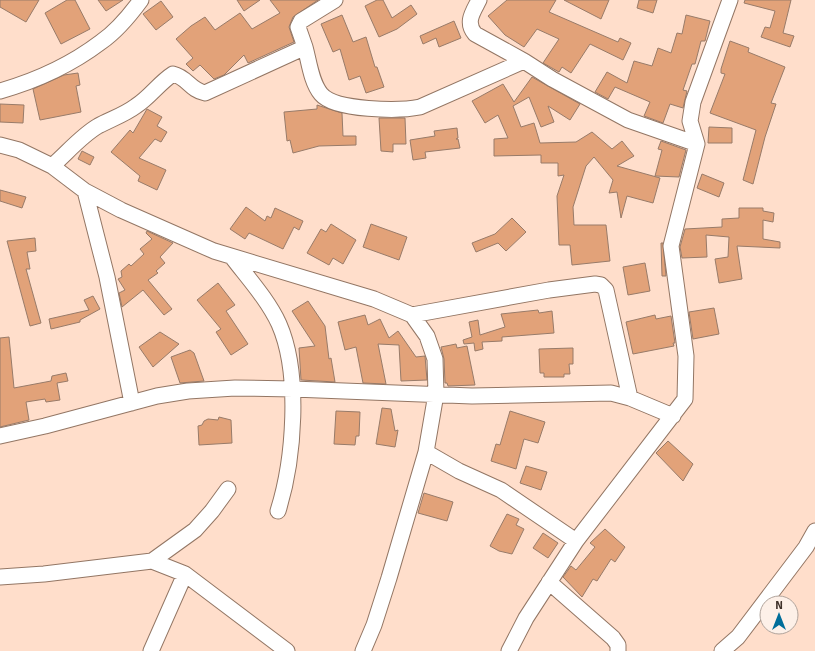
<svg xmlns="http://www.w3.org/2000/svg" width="815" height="651" viewBox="0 0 815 651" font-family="Signika,sans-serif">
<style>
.building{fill:#e2a279;stroke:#987b69}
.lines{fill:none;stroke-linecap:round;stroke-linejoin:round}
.minor-casing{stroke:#937664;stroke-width:17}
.minor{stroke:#fff;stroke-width:15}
</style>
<rect width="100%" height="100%" fill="#ffdecb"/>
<path class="building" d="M 0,0 L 39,0 L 26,22 L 0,7 Z
M 67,0 L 75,0 L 90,29 L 61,44 L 45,13 Z
M 98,0 L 123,0 L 106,11 Z
M 237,0 L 260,0 L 244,11 Z
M 270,0 L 318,0 L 293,17 L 289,27 L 294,42 L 248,63 L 244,55 L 224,75 L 214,79 L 200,65 L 193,71 L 186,64 L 193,58 L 176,39 L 191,26 L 205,17 L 215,30 L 240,13 L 252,29 L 280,13 Z
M 377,0 L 383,0 L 392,18 L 411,5 L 417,14 L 397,29 L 379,37 L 365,6 Z
M 507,0 L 556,0 L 549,12 L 618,42 L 620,38 L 631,43 L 623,60 L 590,44 L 571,73 L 562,67 L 559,72 L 543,63 L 559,39 L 537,29 L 524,47 L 505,35 L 488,16 Z
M 564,0 L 609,0 L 601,19 Z
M 639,0 L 657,0 L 653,13 L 637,8 Z
M 745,0 L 791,0 L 783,33 L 794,36 L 790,47 L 761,37 L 765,27 L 770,28 L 775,11 L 744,3 Z
M 161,1 L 173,17 L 156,30 L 143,14 Z
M 342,15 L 353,42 L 366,37 L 375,67 L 377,67 L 384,87 L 366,93 L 360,76 L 349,80 L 340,49 L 333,52 L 321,24 Z
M 686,15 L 710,21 L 705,41 L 701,41 L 695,64 L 692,64 L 683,90 L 687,91 L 683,108 L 670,104 L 663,123 L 644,116 L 650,102 L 615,87 L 608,99 L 595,92 L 607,72 L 627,83 L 634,61 L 652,66 L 658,48 L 671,53 L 677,33 L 682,34 Z
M 454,21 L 461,38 L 439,47 L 436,38 L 423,44 L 420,36 Z
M 730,41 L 749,48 L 748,52 L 785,67 L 771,103 L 776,104 L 765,137 L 753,184 L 743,180 L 756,130 L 710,113 L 725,74 L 721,73 L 721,69 Z
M 78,73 L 80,85 L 76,86 L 81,112 L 40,120 L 33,89 L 64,75 Z
M 532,77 L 580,104 L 570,120 L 548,106 L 554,122 L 541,127 L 529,97 L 513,106 L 521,127 L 534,123 L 540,143 L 576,142 L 592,132 L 612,149 L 622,141 L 634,156 L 617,166 L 660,178 L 653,203 L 627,196 L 621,218 L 617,192 L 609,193 L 613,180 L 594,157 L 586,166 L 573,207 L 574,225 L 606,225 L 610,261 L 572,265 L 570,245 L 559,245 L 557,196 L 564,175 L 558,176 L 558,163 L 541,163 L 541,155 L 494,156 L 494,139 L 508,138 L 498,115 L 485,123 L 472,101 L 503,84 L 514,102 Z
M 0,104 L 24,105 L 23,123 L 0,122 Z
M 317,105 L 342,113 L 343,136 L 356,136 L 356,145 L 319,146 L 293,153 L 290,140 L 287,141 L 284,112 L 317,109 Z
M 147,109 L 162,117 L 157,126 L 167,132 L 161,142 L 155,139 L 139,158 L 166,170 L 157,190 L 138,181 L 140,176 L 111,152 L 130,130 L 133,133 Z
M 379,118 L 405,118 L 406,144 L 393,144 L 393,152 L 381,151 Z
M 709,127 L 732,128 L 732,143 L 708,143 Z
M 457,128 L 458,138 L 456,139 L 458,139 L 460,148 L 425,152 L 426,158 L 413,160 L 410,140 L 435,136 L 434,131 Z
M 661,141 L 686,150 L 679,177 L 655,176 L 662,150 L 658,149 Z
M 82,151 L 94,157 L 90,165 L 78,159 Z
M 702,174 L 724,183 L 719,197 L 697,188 Z
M 0,190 L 26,197 L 22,208 L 0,201 Z
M 246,207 L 265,221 L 267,216 L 271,218 L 275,208 L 303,221 L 299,230 L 294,227 L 283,249 L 249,233 L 245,239 L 230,229 Z
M 739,208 L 763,208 L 763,211 L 774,213 L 773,222 L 763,220 L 763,239 L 780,242 L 780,248 L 737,246 L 742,279 L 719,283 L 715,259 L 728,257 L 729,237 L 706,235 L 707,257 L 682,258 L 680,247 L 685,229 L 722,227 L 722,219 L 739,218 Z
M 512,218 L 526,232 L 506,251 L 498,243 L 476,252 L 472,243 L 495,234 Z
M 331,224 L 356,240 L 343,264 L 333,258 L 329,265 L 307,253 L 321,229 L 326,232 Z
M 371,224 L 407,237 L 399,260 L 363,247 Z
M 147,231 L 173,243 L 160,257 L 165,263 L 156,271 L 158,273 L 148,280 L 172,309 L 164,315 L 143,290 L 122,307 L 119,293 L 125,290 L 118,279 L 122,277 L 121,271 L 129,264 L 131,266 L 144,254 L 140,249 L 152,239 L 146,233 Z
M 35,238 L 36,251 L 27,252 L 30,269 L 26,269 L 41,323 L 30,326 L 7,241 Z
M 661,243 L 663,243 L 666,276 L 662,276 Z
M 645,263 L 650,291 L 628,295 L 623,267 Z
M 218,283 L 235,305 L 226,311 L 248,344 L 231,355 L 216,332 L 221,329 L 197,300 Z
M 93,296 L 100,309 L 80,320 L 80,322 L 51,329 L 49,319 L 89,310 L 84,300 Z
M 308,301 L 325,326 L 329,359 L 331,358 L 335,382 L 301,380 L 299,348 L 315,346 L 292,311 Z
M 714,308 L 719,334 L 693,339 L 689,312 Z
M 538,310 L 539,313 L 552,311 L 554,333 L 502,337 L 502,341 L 482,342 L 483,349 L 475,351 L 474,343 L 464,344 L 463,340 L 472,337 L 469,322 L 478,320 L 480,335 L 505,327 L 501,314 Z
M 365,315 L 368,325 L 380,319 L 389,338 L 398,331 L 416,357 L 425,356 L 427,380 L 401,381 L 399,345 L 378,344 L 386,384 L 363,383 L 356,347 L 345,350 L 338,322 Z
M 655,315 L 656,319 L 671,316 L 675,343 L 673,343 L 674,346 L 633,354 L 626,322 Z
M 160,332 L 179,344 L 153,367 L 139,347 Z
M 9,337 L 14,388 L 51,381 L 52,376 L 66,373 L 68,381 L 57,383 L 60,400 L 46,402 L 45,399 L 26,402 L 29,420 L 0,427 L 0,338 Z
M 456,344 L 457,348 L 467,346 L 475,385 L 448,386 L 447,383 L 445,383 L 444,359 L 441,347 Z
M 573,348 L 573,364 L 569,364 L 570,374 L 564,374 L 564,377 L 544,377 L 544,373 L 540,373 L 539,349 Z
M 190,350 L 194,353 L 204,381 L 180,383 L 171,357 Z
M 382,408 L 391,409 L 395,431 L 398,430 L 395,447 L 376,444 Z
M 336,411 L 360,412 L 359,436 L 356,436 L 355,445 L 334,444 Z
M 510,411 L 545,422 L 538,443 L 524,439 L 516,469 L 491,461 L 496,444 L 500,445 Z
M 219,417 L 231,420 L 232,443 L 199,445 L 198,426 L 202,425 L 204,421 L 208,419 L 218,420 Z
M 668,441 L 693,464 L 683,481 L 656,453 Z
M 526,466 L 547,472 L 541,490 L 520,483 Z
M 424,493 L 453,502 L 447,521 L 418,513 Z
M 507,514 L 519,519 L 516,525 L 524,529 L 512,554 L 499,551 L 490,546 Z
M 605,529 L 625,547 L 615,562 L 611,559 L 597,581 L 593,579 L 582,597 L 563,577 L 571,566 L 576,570 L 595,547 L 590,543 Z
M 543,533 L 558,543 L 548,558 L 533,548 Z"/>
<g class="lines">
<defs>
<path id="minor" d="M 479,0 C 473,12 465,22 475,34 L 524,61 L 552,79 L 628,120 L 697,144
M 305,47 C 309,61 311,82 321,94 C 335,111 400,111 420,107 L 524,61
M 0,91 C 35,81 72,64 101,42 C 117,31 130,15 141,0
M 0,145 L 19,150 L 52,166 L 85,191 L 121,210 L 214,251 L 374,299 L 412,315 L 427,336 L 435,359 L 436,394 L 426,452 L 389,578 L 374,625 L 363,651
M 52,166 C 67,153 81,136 98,126 C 111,119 124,115 136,106 C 150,97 159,83 173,74 C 187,77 190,90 205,93 L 299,50 L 305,47 L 298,27 L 301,21 L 335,0
M 85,191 L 107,277 L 132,403
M 232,257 C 248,278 268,300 279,324 C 301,374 294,460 278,511
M 412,315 L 549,290 L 595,284 L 601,285 L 606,290 L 630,398
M 0,436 L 45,426 L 157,396 L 188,391 L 235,388 L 293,389 L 472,396 L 611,393 L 630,398 L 673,416
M 426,452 L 459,471 L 501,490 L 576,541
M 152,561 L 195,530 L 212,511 L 228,489
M 0,577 L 44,574 L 152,561 L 185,574 L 287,651
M 549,582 L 613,638 L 618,645 L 618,651
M 151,651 L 185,574
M 509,651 L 526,618 L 576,541 L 685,399 L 686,356 L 671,246 L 697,144 L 690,121 L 693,102 L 730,0
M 722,651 L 738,637 L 806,547 L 815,531"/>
</defs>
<use href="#minor" class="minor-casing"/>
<use href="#minor" class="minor"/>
</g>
<g transform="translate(779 615)"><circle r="19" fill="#fdf0e8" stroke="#b1a49c"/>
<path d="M0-3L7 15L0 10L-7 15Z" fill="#006e9a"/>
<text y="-6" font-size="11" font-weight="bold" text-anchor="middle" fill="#3f322b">N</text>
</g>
</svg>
